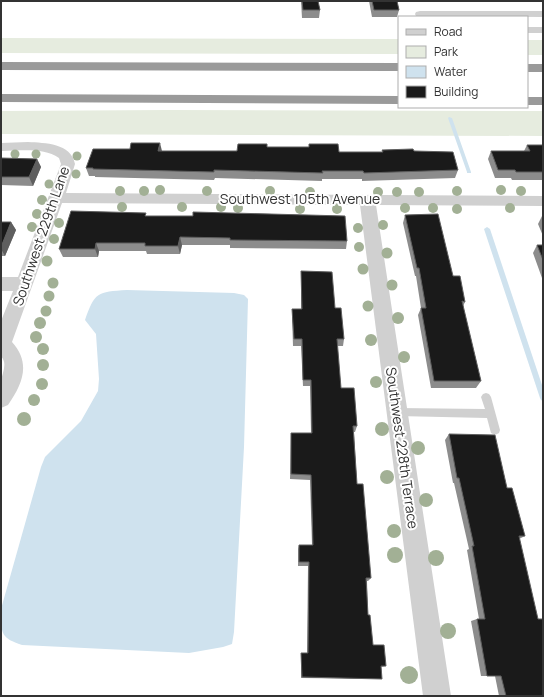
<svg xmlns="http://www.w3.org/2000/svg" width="544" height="697" viewBox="0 0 544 697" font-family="Manrope,sans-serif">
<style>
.green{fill:#e6ecdf}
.water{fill:#cfe2ee}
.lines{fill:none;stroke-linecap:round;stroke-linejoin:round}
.stream{fill:#cfe2ee;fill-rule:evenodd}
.lane{fill:#d0d0d0;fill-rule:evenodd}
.street{fill:#d0d0d0;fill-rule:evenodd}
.highway{fill:#9a9a9a;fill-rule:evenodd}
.tree{fill:#a2b095}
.wall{fill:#8c8c8c}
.shaded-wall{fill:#5f5f5f}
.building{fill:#1a1a1a;stroke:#5f5f5f}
.labels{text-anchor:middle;stroke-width:4;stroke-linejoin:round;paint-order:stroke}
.street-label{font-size:14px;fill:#333;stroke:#fff}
</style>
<rect width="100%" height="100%" fill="#fff"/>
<path class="green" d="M 1,38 L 399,39 L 399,54 L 1,53 Z
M 527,40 L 543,40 L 543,55 L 527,55 Z
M 168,110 L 543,111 L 543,136 L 1,134 L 1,111 Z"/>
<path class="water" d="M 127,290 L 234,293 L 244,295 L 248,299 L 244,447 L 234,632 L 232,644 L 223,647 L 189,653 L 22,645 C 0,638 1,633 1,609 L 41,467 L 45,457 L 81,421 L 98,391 L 99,379 L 96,334 L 85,320 C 95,292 97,292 127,290 Z"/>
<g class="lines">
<path class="stream" d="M 449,117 L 452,118 L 471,172 L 471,173 L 467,173 L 467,172 L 448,118 Z
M 487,227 L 490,229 L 543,388 L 543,401 L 541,400 L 540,398 L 484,229 Z"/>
<path class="lane" d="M 486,393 L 489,394 L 491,397 L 500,430 L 499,433 L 495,435 L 491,433 L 487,418 L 397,416 L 394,415 L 392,412 L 394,409 L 397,408 L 485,409 L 481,397 L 483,394 Z"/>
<path class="street" d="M 420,11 L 543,11 L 543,17 L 416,16 L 415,14 L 416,12 Z
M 527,27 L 543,27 L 543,33 L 527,33 Z
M 28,142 C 45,143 71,143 75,164 L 66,193 L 543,196 L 543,206 L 376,205 L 451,696 L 423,696 L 360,205 L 62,203 L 12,342 C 31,363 23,383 8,405 L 1,408 C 1,399 0,390 1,381 C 2,373 8,364 1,356 L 1,321 L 13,291 L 1,291 L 1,277 L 18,277 L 61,164 L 59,158 C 43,147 20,151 1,151 L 1,143 Z"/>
<path class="highway" d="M 1,62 L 399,63 L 399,71 L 1,70 Z
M 527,64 L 543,64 L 543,72 L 527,72 Z
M 1,94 L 399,96 L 399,104 L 1,102 Z
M 527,97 L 543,97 L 543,105 L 527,105 Z"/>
</g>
<g class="tree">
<circle cx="15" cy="154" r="4.5"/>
<circle cx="36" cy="154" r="4.5"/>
<circle cx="77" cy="156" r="4.5"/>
<circle cx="76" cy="174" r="4.5"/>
<circle cx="49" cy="184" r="4.5"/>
<circle cx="160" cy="190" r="5"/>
<circle cx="501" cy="190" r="5"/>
<circle cx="120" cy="191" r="5"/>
<circle cx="144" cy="191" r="5"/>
<circle cx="207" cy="191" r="5"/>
<circle cx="270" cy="191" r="5"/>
<circle cx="457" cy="191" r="5"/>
<circle cx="521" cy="191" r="5"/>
<circle cx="310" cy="192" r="5"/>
<circle cx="378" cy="192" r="5"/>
<circle cx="397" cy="192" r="5"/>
<circle cx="419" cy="192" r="5"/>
<circle cx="42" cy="200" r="5"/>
<circle cx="122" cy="207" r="5"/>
<circle cx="182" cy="207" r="5"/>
<circle cx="221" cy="207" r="5"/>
<circle cx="238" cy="208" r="5"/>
<circle cx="405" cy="208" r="5"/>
<circle cx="433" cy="208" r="5"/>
<circle cx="510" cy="208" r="5"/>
<circle cx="300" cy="209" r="5"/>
<circle cx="337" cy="209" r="5"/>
<circle cx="457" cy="209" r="5"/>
<circle cx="37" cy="214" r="5"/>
<circle cx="59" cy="223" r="5"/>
<circle cx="383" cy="225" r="5"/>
<circle cx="32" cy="227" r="5"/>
<circle cx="358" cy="228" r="5"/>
<circle cx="54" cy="239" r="5"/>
<circle cx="359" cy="247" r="5"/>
<circle cx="387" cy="253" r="5.5"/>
<circle cx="47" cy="261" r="5.5"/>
<circle cx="363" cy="269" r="5.5"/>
<circle cx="53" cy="283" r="5.5"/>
<circle cx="392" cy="285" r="5.5"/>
<circle cx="49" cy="296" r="5.5"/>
<circle cx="368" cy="306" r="5.5"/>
<circle cx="46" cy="311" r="5.5"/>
<circle cx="398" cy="318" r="6"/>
<circle cx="40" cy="323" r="6"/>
<circle cx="36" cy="337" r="6"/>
<circle cx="371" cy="340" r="6"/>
<circle cx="43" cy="349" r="6"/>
<circle cx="404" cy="357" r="6"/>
<circle cx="43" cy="365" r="6"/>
<circle cx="376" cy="382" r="6"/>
<circle cx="42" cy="384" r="6"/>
<circle cx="34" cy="400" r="6"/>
<circle cx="24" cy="419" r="7"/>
<circle cx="382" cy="429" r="7"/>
<circle cx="418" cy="448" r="7"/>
<circle cx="387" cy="477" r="7"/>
<circle cx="426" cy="500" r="7"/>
<circle cx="394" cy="531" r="7"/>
<circle cx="395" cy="555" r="8"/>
<circle cx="436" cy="558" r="8"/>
<circle cx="448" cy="631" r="8"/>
<circle cx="409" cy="675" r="9"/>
</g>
<path class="wall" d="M 301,1 L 318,1 L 320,10 L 319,18 L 302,18 Z
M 369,1 L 397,1 L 399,10 L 397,17 L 372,17 Z
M 309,144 L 339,152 L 382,152 L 382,150 L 414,151 L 458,170 L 455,178 L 362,181 L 362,179 L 322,179 L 322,181 L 215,178 L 214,180 L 95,177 L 95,176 L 89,176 L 86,168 L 161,151 L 237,151 L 267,147 L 309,147 Z
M 527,145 L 543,145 L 543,180 L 512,180 L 511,178 L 495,178 L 488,159 L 491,151 L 524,151 Z
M 1,158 L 37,159 L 41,167 L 33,186 L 1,185 Z
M 405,215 L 453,276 L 465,302 L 463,306 L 481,381 L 476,388 L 431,388 L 418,315 L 421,308 L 416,276 L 415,276 L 403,223 Z
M 147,216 L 347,241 L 346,249 L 230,248 L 230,245 L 182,245 L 180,254 L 147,254 L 146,251 L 99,251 L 98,257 L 63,257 L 59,249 Z
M 542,216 L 543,216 L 543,236 L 538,224 Z
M 1,222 L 11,222 L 16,230 L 5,256 L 1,256 Z
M 537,245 L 543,245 L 543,278 L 542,278 L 533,253 Z
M 301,271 L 335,308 L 344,339 L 343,346 L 337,346 L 341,388 L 357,426 L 355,432 L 354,432 L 357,484 L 371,578 L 368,581 L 367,581 L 368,615 L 373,645 L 386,666 L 381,667 L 382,679 L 379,679 L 301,678 L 301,653 L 307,653 L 308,566 L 298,566 L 298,549 L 299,545 L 312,545 L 310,480 L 290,479 L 291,433 L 311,433 L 310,386 L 303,386 L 301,346 L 293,346 L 292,316 L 292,309 L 301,309 Z
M 449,434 L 507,488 L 525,536 L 519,539 L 543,696 L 499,696 L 495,676 L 481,676 L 471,621 L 477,619 L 479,619 L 467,550 L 469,549 L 454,483 L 453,483 L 445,440 Z"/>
<path class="shaded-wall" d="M 160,143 L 162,151 L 158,151 Z
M 37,159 L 41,167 L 33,186 L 29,177 Z
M 11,222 L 16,230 L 5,256 L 1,249 L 1,247 Z
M 180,237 L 182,245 L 180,254 L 178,246 Z
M 96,243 L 99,251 L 98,257 L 95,249 Z"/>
<path class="building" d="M 302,1 L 318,1 L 320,10 L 303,10 Z
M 372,1 L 397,1 L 399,10 L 374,10 Z
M 131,143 L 160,143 L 158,151 L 237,151 L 238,144 L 267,144 L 267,147 L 309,147 L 309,144 L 338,144 L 339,152 L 383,152 L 382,150 L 413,149 L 414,151 L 453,152 L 458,170 L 364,173 L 363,171 L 322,171 L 323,173 L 214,170 L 214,172 L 93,169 L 93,168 L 86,168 L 93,149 L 130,149 Z
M 527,145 L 543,145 L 543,172 L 516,172 L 515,170 L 498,170 L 491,151 L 530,151 Z
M 1,158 L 37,159 L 29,177 L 1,177 Z
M 71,211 L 146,213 L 145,216 L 193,216 L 193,212 L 345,216 L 347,241 L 230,240 L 230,238 L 180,237 L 178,246 L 145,246 L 145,243 L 96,243 L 95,249 L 59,249 Z
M 438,214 L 453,276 L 460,276 L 465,302 L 462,301 L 481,381 L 434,381 L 421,308 L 426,308 L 419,268 L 417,268 L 405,215 Z
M 1,222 L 11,222 L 1,247 Z
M 537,245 L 543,245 L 543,260 Z
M 301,271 L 332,272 L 335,308 L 341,308 L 344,339 L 337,339 L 341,388 L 354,388 L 357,426 L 353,426 L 357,484 L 363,484 L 371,578 L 366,578 L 368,615 L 370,615 L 373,645 L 384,645 L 386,666 L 381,666 L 382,679 L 302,677 L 301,653 L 308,653 L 309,562 L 299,562 L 299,545 L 313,545 L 311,475 L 291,474 L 291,433 L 312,433 L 311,380 L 303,380 L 302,339 L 294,339 L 292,309 L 302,309 Z
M 449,434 L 495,435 L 507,488 L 512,488 L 525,536 L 519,536 L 538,619 L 543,619 L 543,696 L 506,696 L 501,676 L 487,676 L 477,619 L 485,619 L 472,546 L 474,546 L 459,478 L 457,478 Z"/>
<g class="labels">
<g class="street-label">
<text x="300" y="204">Southwest 105th Avenue</text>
<text transform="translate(41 236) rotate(-71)" y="5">Southwest 229th Lane</text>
<text transform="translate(402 448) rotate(82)" y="5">Southwest 228th Terrace</text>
</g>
</g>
<rect width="544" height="697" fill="none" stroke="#333333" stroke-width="4"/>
<rect x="398" y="16" width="130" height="92" fill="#ffffff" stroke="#adadad"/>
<rect x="406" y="29" width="20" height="6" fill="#d0d0d0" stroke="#adadad"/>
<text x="434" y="36" font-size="12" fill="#333333">Road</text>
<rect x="406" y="46" width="20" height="12" fill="#e6ecdf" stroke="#adadad"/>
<text x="434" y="56" font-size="12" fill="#333333">Park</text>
<rect x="406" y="66" width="20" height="12" fill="#cfe2ee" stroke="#adadad"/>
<text x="434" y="76" font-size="12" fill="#333333">Water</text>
<rect x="406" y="86" width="20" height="12" fill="#1a1a1a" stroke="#adadad"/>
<text x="434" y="96" font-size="12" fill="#333333">Building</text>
</svg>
